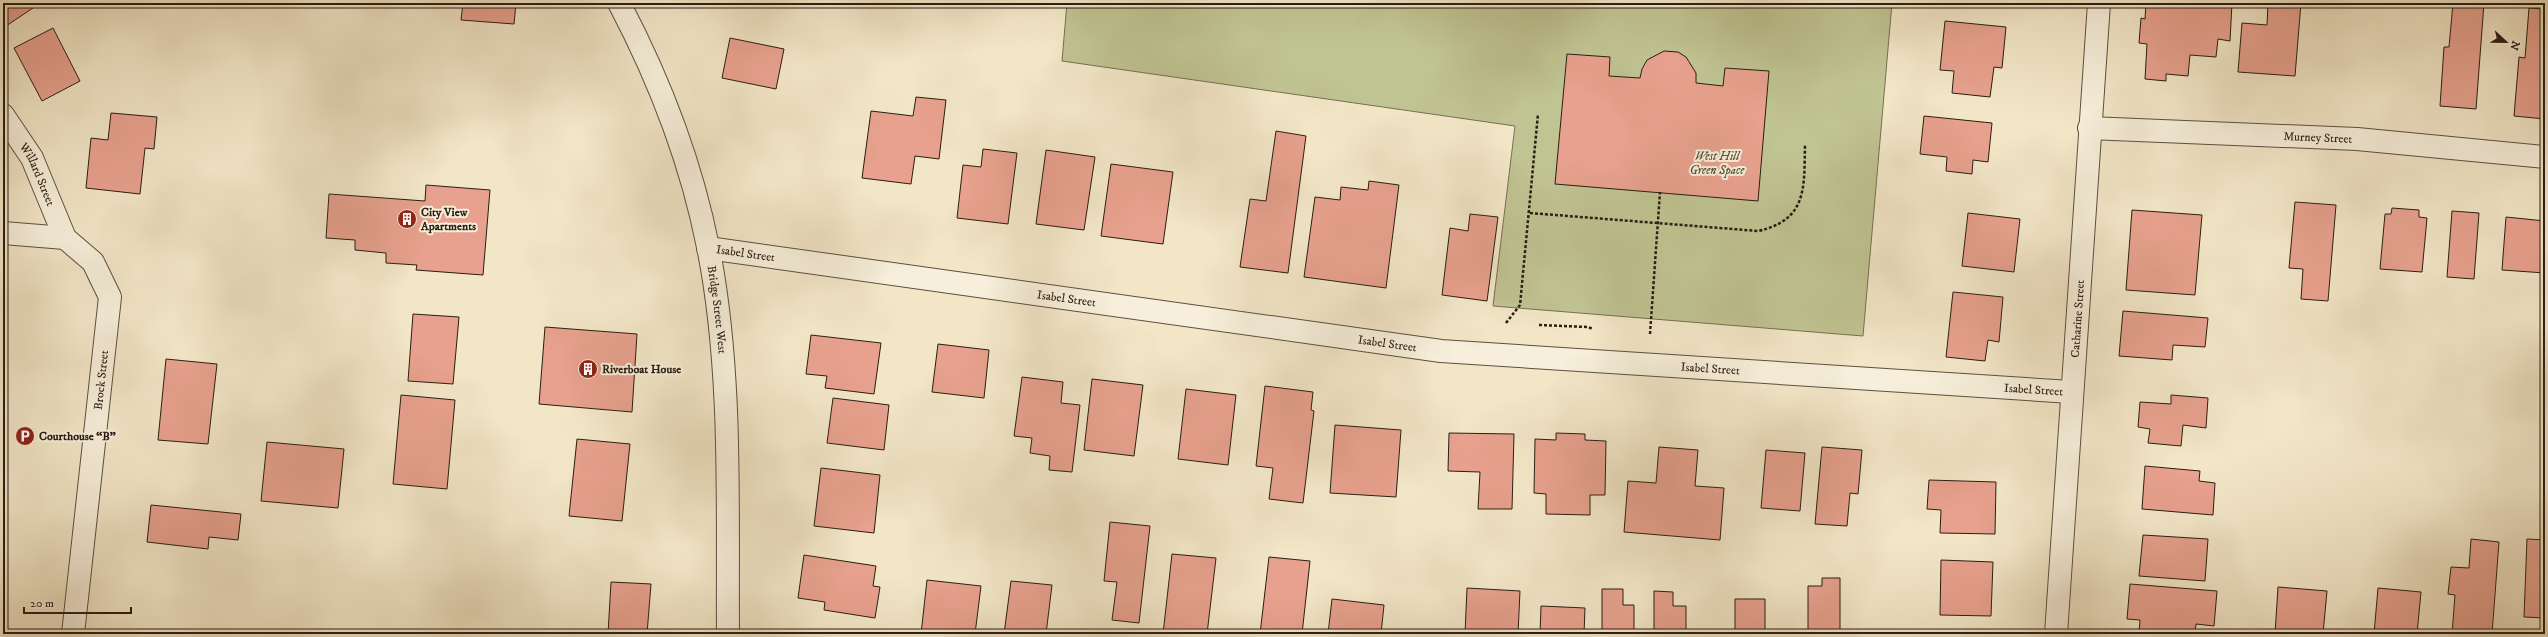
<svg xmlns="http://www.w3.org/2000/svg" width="2548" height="637" viewBox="0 0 2548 637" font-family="'IM FELL DW Pica',serif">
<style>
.green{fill:#c0c392;stroke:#757052}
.building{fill:#e7a18e;stroke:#2a1d12}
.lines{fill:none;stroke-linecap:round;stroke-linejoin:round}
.minor-casing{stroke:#5c4f3f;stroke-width:24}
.tertiary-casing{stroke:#5c4f3f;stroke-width:24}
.path{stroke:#2a1d12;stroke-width:2.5;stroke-dasharray:3 2;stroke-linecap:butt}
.minor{stroke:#f7efdb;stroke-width:22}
.tertiary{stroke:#f7efdb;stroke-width:22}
.labels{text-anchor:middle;stroke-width:4;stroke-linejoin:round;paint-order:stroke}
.street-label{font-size:12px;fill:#2a1d12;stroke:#f7efdb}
.park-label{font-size:12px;font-style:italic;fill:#574f38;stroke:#f7efdb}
.poi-label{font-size:12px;font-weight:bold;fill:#2a1d12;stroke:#f7efdb;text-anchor:start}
</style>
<rect width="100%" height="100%" fill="#f2e6c7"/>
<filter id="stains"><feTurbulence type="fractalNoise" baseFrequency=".005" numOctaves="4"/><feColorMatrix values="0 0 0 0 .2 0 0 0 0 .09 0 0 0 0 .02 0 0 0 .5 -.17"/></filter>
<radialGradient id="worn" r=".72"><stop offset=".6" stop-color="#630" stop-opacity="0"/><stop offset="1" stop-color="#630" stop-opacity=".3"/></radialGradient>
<path class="green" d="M 1067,3 L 1892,3 L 1863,336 L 1493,306 L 1515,126 L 1062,61 Z"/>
<path class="building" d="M 3,3 L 29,3 L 33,8 L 3,28 Z
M 463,3 L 516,3 L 514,24 L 461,20 Z
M 2146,3 L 2232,3 L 2230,41 L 2218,39 L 2216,57 L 2190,55 L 2188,76 L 2166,74 L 2166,81 L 2145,79 L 2147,44 L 2139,43 L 2141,18 L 2145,19 Z
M 2268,3 L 2301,3 L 2295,76 L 2238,72 L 2242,23 L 2267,25 Z
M 2453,3 L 2484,3 L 2476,109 L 2440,106 L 2444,47 L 2449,47 Z
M 2529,8 L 2545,9 L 2545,119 L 2514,116 L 2519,57 L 2525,58 Z
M 1945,21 L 2006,27 L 2002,68 L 1994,67 L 1990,97 L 1952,93 L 1954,71 L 1940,70 Z
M 53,28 L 80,81 L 42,101 L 14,48 Z
M 730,38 L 784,49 L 776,89 L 722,78 Z
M 1664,51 L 1678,52 L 1686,57 L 1696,73 L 1696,83 L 1723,86 L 1725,68 L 1769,71 L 1758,201 L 1555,184 L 1567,54 L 1610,57 L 1609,76 L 1640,78 L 1642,69 L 1647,60 Z
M 916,97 L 946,100 L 939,159 L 915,156 L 911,184 L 862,178 L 871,111 L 913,116 Z
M 111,113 L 157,117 L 154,149 L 145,148 L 140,194 L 86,188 L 91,138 L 108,140 Z
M 1924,116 L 1992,123 L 1988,162 L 1973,160 L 1972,174 L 1946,171 L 1947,157 L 1920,154 Z
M 1276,131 L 1306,136 L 1288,273 L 1240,267 L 1250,199 L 1266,201 Z
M 983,149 L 1017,153 L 1008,224 L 957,218 L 963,165 L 981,167 Z
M 1046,150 L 1095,157 L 1084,230 L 1036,224 Z
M 1111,164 L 1173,172 L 1163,244 L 1101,236 Z
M 1369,181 L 1399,185 L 1386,288 L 1304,277 L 1315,197 L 1340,200 L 1341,187 L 1368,190 Z
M 426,185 L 490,190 L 483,275 L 416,270 L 417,265 L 386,263 L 386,253 L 355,250 L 355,240 L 326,238 L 329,194 L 425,201 Z
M 2295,202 L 2336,205 L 2328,301 L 2301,299 L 2303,269 L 2289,268 Z
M 2392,208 L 2419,210 L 2419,217 L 2427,218 L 2422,272 L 2380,269 L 2385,214 L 2391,214 Z
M 2132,210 L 2202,215 L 2195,295 L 2126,290 Z
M 2452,211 L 2479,213 L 2474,279 L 2447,277 Z
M 1968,213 L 2020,219 L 2014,272 L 1962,266 Z
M 1470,214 L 1498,217 L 1487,301 L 1442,295 L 1450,228 L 1468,231 Z
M 2506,217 L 2545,221 L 2545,273 L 2502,270 Z
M 1953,292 L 2003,297 L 1999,342 L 1988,340 L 1985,361 L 1946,357 Z
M 2123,311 L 2208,318 L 2205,347 L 2173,345 L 2172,360 L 2119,356 Z
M 413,314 L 459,317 L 453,384 L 408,381 Z
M 545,327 L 637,334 L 632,412 L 539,404 Z
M 811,335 L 881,343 L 874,394 L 825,388 L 827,376 L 806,374 Z
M 938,344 L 989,350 L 984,398 L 932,392 Z
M 166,359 L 217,364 L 208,444 L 158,440 Z
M 1022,377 L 1063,382 L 1061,403 L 1080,405 L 1072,472 L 1049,470 L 1050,456 L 1030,453 L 1032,438 L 1014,436 Z
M 1092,379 L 1143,385 L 1134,456 L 1084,450 Z
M 1265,386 L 1313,392 L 1311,410 L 1314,411 L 1303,503 L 1269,499 L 1273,468 L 1256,466 Z
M 1186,389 L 1236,395 L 1228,465 L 1178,459 Z
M 401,395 L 455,400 L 447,489 L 393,484 Z
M 2171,395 L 2208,398 L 2206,428 L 2183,425 L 2181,446 L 2148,443 L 2150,429 L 2138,427 L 2140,402 L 2171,404 Z
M 833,398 L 889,405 L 884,450 L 827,443 Z
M 1335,425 L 1401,430 L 1396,497 L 1330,493 Z
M 1449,433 L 1514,434 L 1512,509 L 1478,509 L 1480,472 L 1448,471 Z
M 1556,433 L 1585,434 L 1585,440 L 1606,441 L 1605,495 L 1590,495 L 1590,515 L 1546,514 L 1546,494 L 1534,493 L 1535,439 L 1556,440 Z
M 577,439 L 630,444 L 622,521 L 569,516 Z
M 267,442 L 344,449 L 338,508 L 261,501 Z
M 1659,447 L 1698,450 L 1695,486 L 1724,488 L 1720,540 L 1624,532 L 1628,481 L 1656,483 Z
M 1822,447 L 1862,450 L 1858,494 L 1850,493 L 1847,526 L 1815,524 Z
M 1766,450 L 1805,453 L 1800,511 L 1761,508 Z
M 2145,466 L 2200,471 L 2199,481 L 2215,483 L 2213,515 L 2142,509 Z
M 821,468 L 880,475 L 874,533 L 814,526 Z
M 1929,480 L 1996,482 L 1995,534 L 1940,533 L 1941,510 L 1927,509 Z
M 151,505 L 241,514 L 238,540 L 209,537 L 208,549 L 147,542 Z
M 1110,522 L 1150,526 L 1139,623 L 1112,620 L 1117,582 L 1104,581 Z
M 2143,535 L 2208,539 L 2205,581 L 2139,576 Z
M 2471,539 L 2499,542 L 2492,634 L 2452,634 L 2455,595 L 2448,594 L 2451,567 L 2469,568 Z
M 2527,539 L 2545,540 L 2545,618 L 2524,617 Z
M 1172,554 L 1216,558 L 1207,634 L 1163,634 Z
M 804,555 L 876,566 L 873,586 L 880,587 L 875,618 L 824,610 L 825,602 L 798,598 Z
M 1269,557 L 1310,561 L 1302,634 L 1260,634 Z
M 1941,560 L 1993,562 L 1991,616 L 1940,615 Z
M 1822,578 L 1840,578 L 1840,634 L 1808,634 L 1808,586 L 1822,586 Z
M 927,580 L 981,586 L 975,634 L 921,634 Z
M 1011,581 L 1052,585 L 1046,634 L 1004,634 Z
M 611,582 L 651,584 L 647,634 L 608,634 Z
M 2130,584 L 2217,591 L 2214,626 L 2196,624 L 2195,634 L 2139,634 L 2140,620 L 2127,619 Z
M 2278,587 L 2327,591 L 2323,634 L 2275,634 Z
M 1467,588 L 1520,591 L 1518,634 L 1465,634 Z
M 2378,588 L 2421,592 L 2417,634 L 2374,634 Z
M 1602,589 L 1623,589 L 1623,605 L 1634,605 L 1634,634 L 1602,634 Z
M 1654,591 L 1673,592 L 1673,606 L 1686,606 L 1686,634 L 1654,634 Z
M 1332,599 L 1384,605 L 1381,634 L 1328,634 Z
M 1735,599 L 1765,599 L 1765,634 L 1735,634 Z
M 1541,606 L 1585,608 L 1584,634 L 1540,634 Z
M 403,630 L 444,634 L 403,634 Z"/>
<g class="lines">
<defs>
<g id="minor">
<path id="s1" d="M 3,115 L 32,158 L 65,238 L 93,262 L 110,297 L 73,634"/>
<path id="s2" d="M 2089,128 L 2357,139 L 2545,157"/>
<path d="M 3,233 L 65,238"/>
<path id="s3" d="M 708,248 L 1441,351 L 2071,392"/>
<path id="s4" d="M 2056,634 L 2099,3"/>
</g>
<g id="tertiary">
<path id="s5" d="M 619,3 C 660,81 691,161 708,247 C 733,371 727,508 728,634"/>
</g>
</defs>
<use href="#minor" class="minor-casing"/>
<use href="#tertiary" class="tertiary-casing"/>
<path class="path" d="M 1530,213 L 1758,231 C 1808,220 1804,187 1805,144
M 1506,323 L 1520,305 L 1538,114
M 1539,325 L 1588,327 L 1593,329
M 1650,334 L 1660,192"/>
<use href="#minor" class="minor"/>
<use href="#tertiary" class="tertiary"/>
</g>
<defs>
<symbol id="building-disc" viewBox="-11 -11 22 22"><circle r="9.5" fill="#8f2418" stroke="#f7efdb"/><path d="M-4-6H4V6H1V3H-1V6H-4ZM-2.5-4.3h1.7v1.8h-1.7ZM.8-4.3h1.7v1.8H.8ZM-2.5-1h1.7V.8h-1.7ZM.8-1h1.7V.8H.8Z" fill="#fff"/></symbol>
<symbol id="parking-disc" viewBox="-11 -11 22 22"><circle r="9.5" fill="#8f2418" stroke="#f7efdb"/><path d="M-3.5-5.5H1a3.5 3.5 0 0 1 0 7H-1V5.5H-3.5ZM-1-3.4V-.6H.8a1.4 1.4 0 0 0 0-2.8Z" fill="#fff"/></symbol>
</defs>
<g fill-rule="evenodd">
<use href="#building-disc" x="396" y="208" width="22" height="22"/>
<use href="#building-disc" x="577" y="358" width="22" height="22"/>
<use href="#parking-disc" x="14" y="425" width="22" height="22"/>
</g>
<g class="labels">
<g class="street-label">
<text dy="4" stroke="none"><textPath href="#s2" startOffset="229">Murney Street</textPath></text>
<text dy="4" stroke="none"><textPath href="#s1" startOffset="69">Willard Street</textPath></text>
<text dy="4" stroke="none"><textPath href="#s3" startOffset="38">Isabel Street</textPath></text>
<text dy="4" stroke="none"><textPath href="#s3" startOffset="362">Isabel Street</textPath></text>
<text dy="4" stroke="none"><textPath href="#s5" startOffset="324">Bridge Street West</textPath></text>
<text dy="4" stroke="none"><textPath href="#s4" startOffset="316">Catharine Street</textPath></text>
<text dy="4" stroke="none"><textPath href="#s3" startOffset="686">Isabel Street</textPath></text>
<text dy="4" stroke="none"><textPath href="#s3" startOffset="1010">Isabel Street</textPath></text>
<text transform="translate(101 380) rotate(-84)" y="4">Brock Street</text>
<text dy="4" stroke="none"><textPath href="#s3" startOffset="1334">Isabel Street</textPath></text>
</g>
<g class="park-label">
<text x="1717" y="160">West Hill<tspan x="1717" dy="14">Green Space</tspan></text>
</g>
<g class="poi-label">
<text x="421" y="216">City View<tspan x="421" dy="14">Apartments</tspan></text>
<text x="602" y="373">Riverboat House</text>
<text x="39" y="440">Courthouse “B”</text>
</g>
</g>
<rect width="2548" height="637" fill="none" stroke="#f2e6c7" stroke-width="16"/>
<rect x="4" y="4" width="2540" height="629" fill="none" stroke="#2a1d12" stroke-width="2"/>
<rect x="8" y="8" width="2532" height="621" fill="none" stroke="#2a1d12"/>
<g transform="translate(2506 42) rotate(112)" stroke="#f7efdb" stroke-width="3" paint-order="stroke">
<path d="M0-3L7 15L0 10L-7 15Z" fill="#2a1d12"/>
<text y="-6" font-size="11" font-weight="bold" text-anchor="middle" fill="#2a1d12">N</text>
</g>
<path d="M24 607v6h107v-6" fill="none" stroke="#2a1d12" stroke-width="2"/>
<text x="30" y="607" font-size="12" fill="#2a1d12" stroke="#f7efdb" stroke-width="3" paint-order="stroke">20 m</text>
<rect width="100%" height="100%" filter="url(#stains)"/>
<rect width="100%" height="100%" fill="url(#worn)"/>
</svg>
